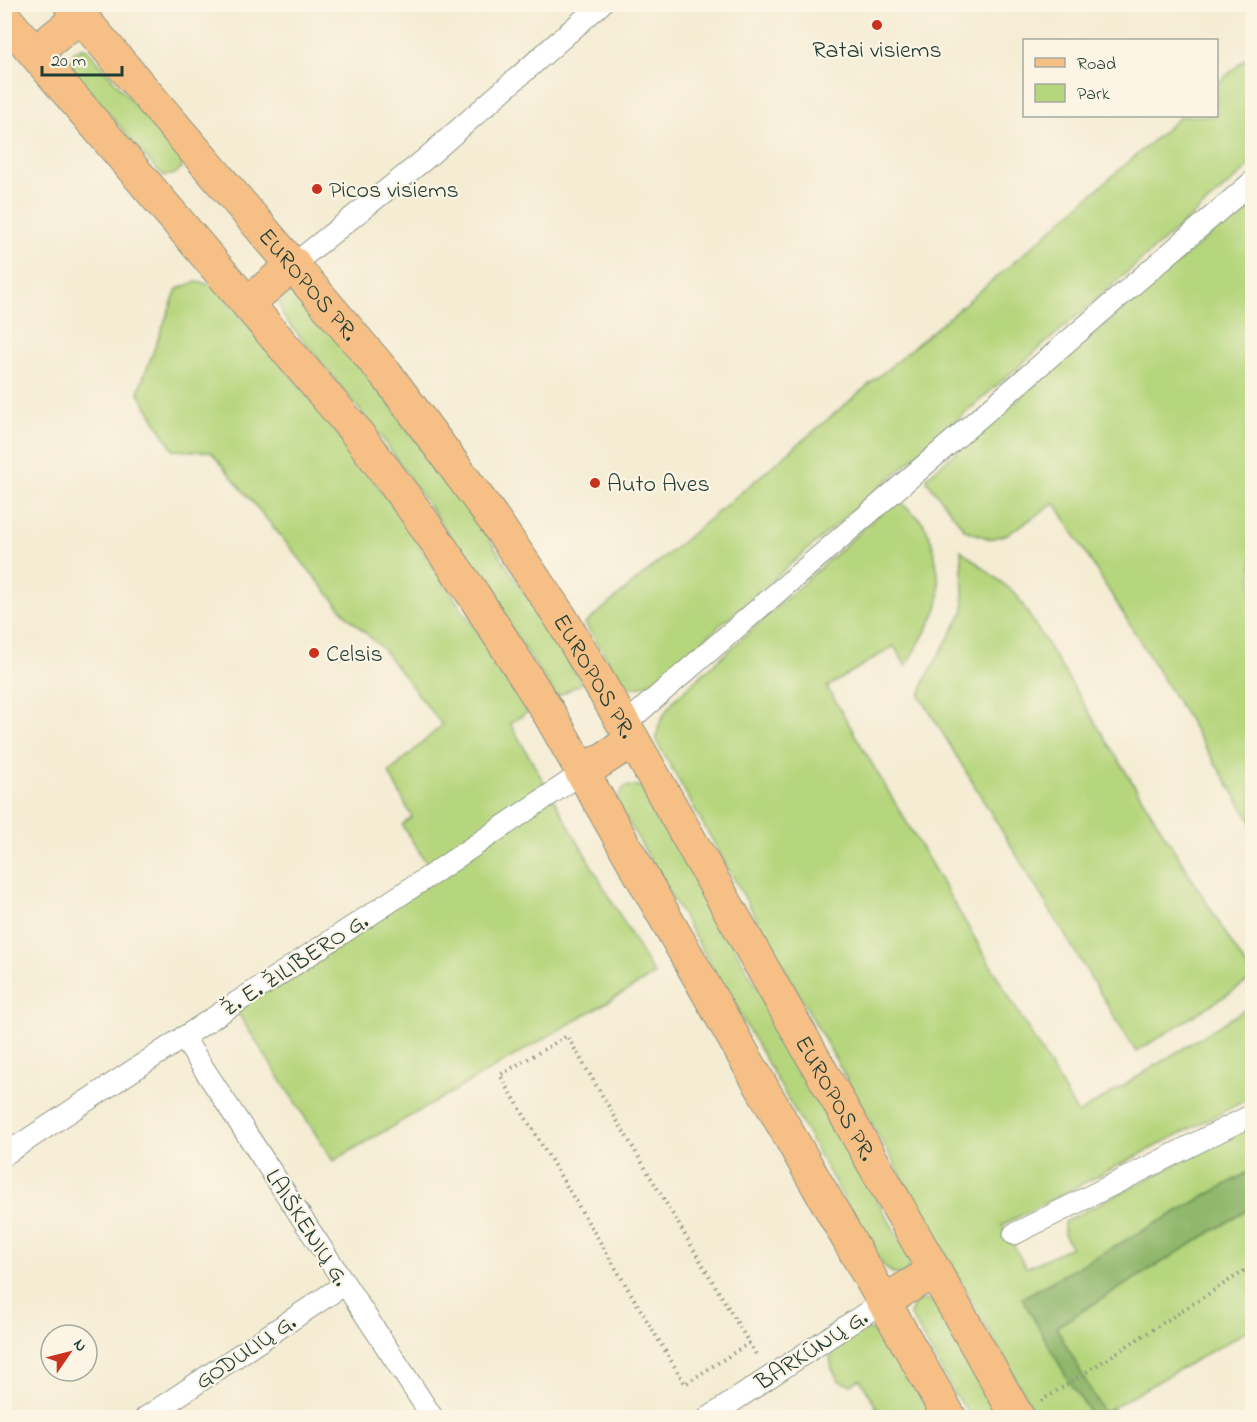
<svg xmlns="http://www.w3.org/2000/svg" width="1257" height="1422" viewBox="0 0 1257 1422" font-family="'Indie Flower',sans-serif">
<style>
.green{fill:#b6d67d;stroke:#6a8a58;stroke-width:1.5}
.forest{fill:#90b76c;stroke:#587a50;stroke-width:1.5}
.lines{fill:none;stroke-linecap:round;stroke-linejoin:round}
.street-casing{stroke:#8a9484;stroke-width:23}
.primary-casing{stroke:#8a9484;stroke-width:35}
.path{stroke:#8a9484;stroke-width:4;stroke-dasharray:1.5 4.5;stroke-linecap:butt}
.street{stroke:#fff;stroke-width:21}
.primary{stroke:#f5bf86;stroke-width:33}
.poi-dot{fill:#c8321e;stroke:#fcf5e5;stroke-width:2}
.labels{text-anchor:middle;stroke-width:4.5;stroke-linejoin:round;paint-order:stroke}
.poi-label{font-size:24px;fill:#1f3d34;stroke:#fcf5e5;text-anchor:start}
.street-label{font-size:24px;fill:#1f3d34;stroke:#fcf5e5}
</style>
<rect width="100%" height="100%" fill="#fcf5e5"/>
<filter id="ink" filterUnits="userSpaceOnUse"><feTurbulence type="fractalNoise" baseFrequency=".0167" numOctaves="2"/><feDisplacementMap in="SourceGraphic" scale="12" xChannelSelector="R" yChannelSelector="G"/><feConvolveMatrix kernelMatrix="1 2 1 2 8 2 1 2 1" color-interpolation-filters="sRGB"/></filter>
<filter id="wash" filterUnits="userSpaceOnUse"><feTurbulence type="fractalNoise" baseFrequency=".008" numOctaves="4" result="noise"/><feDisplacementMap in="SourceGraphic" scale="24" xChannelSelector="R" yChannelSelector="G"/><feGaussianBlur stdDeviation="1.35" result="paint"/><feColorMatrix in="noise" values="0 0 0 0 0 0 0 0 0 0 0 0 0 0 0 0 0 1.4 0 .05"/><feComposite in="paint" operator="in"/></filter>
<g filter="url(#wash)">
<rect width="100%" height="100%" fill="#f4ecd3"/>
<path class="green" d="M 82,48 L 87,49 L 182,160 L 182,167 L 175,174 L 164,176 L 156,169 L 73,71 C 70,61 70,51 82,48 Z
M 1252,53 L 1252,164 L 663,675 C 650,683 641,689 626,687 L 585,624 L 1012,264 L 1181,116 L 1216,116 L 1217,84 Z
M 1252,204 L 1252,823 L 1055,503 L 1008,534 L 990,539 L 965,530 L 927,481 L 927,477 L 1237,212 Z
M 196,282 L 209,284 L 222,294 L 312,401 L 393,506 L 530,711 L 510,723 L 654,975 L 333,1161 L 232,1004 L 433,873 L 402,825 L 412,817 L 389,773 L 442,725 L 382,648 L 347,616 L 211,452 L 173,450 L 138,392 L 177,289 Z
M 293,293 L 300,295 L 386,399 L 489,538 L 582,683 L 556,697 L 485,587 L 380,435 L 284,317 L 279,304 L 284,297 Z
M 895,500 C 906,506 915,513 923,523 C 934,539 942,585 938,604 C 934,621 914,650 906,666 L 894,646 L 827,687 L 1078,1114 L 1252,1005 L 1252,1097 L 1002,1225 L 1026,1268 L 1071,1247 L 1064,1234 L 1064,1222 L 1252,1125 L 1252,1170 L 1022,1298 L 1070,1382 L 1093,1417 L 1037,1417 L 657,742 C 656,724 664,714 674,700 Z
M 961,550 L 1016,594 L 1252,976 L 1252,979 L 1136,1052 L 920,696 L 925,680 L 964,610 Z
M 635,786 L 644,787 L 910,1258 L 909,1269 L 901,1275 C 886,1273 882,1263 874,1252 L 771,1069 L 617,802 L 620,793 L 625,787 Z
M 1252,1207 L 1252,1328 L 1103,1413 L 1056,1327 Z
M 924,1300 L 930,1301 L 941,1309 L 1001,1417 L 972,1417 L 955,1395 L 910,1314 C 913,1306 915,1302 924,1300 Z
M 856,1330 L 873,1330 L 883,1335 L 892,1347 L 932,1417 L 882,1417 L 860,1379 L 850,1385 L 839,1381 L 832,1369 L 830,1356 L 835,1344 Z"/>
<path class="forest" d="M 1252,1170 L 1252,1207 L 1056,1327 L 1103,1412 L 1112,1409 L 1122,1417 L 1093,1417 L 1070,1383 L 1022,1298 Z"/>
</g>
<g filter="url(#ink)">
<g class="lines">
<defs>
<path id="street" d="M 294,264 L 424,160 L 601,4
M 624,725 L 1252,182
M 183,1037 L 433,1418
M 4,1155 L 434,873 L 582,773
M 1014,1234 L 1252,1115
M 145,1418 L 345,1284
M 708,1418 L 884,1301"/>
<g id="primary">
<path id="s1" d="M 70,4 L 389,378 L 492,517 L 561,618 L 633,740 L 1018,1418"/>
<path d="M 4,17 L 353,428 L 413,508 L 473,594 L 550,715 L 950,1418"/>
<path d="M 35,53 L 80,16"/>
<path d="M 248,303 L 294,264"/>
<path d="M 582,773 L 633,740"/>
<path d="M 884,1301 L 935,1271"/>
</g>
</defs>
<use href="#street" class="street-casing"/>
<use href="#primary" class="primary-casing"/>
<path class="path" d="M 749,1343 L 685,1384 L 500,1075 L 567,1036 L 749,1343 L 758,1358
M 1041,1401 L 1252,1266"/>
<use href="#street" class="street"/>
<use href="#primary" class="primary"/>
</g>
</g>
<g class="poi-dot">
<circle cx="877" cy="25" r="6"/>
<circle cx="317" cy="189" r="6"/>
<circle cx="595" cy="483" r="6"/>
<circle cx="314" cy="653" r="6"/>
</g>
<g class="labels">
<g class="poi-label">
<text x="877" y="57" text-anchor="middle">Ratai visiems</text>
<text x="329" y="197">Picos visiems</text>
<text x="607" y="491">Auto Aves</text>
<text x="326" y="661">Celsis</text>
</g>
<g class="street-label">
<text dy="8" stroke="none"><textPath href="#s1" startOffset="368">EUROPOS PR.</textPath></text>
<text dy="8" stroke="none"><textPath href="#s1" startOffset="854">EUROPOS PR.</textPath></text>
<text transform="translate(294 964) rotate(-33)" y="8">Ž. E. ŽILIBERO G.</text>
<text dy="8" stroke="none"><textPath href="#s1" startOffset="1340">EUROPOS PR.</textPath></text>
<text transform="translate(308 1227) rotate(57)" y="8">LAIŠKENIŲ G.</text>
<text transform="translate(811 1349) rotate(-33)" y="8">BARKŪNŲ G.</text>
<text transform="translate(245 1351) rotate(-34)" y="8">GODULIŲ G.</text>
</g>
</g>
<rect width="1257" height="1422" fill="none" stroke="#fcf5e5" stroke-width="24"/>
<rect x="1023" y="39" width="195" height="78" fill="#fcf5e5" stroke="#a4ab9e" stroke-width="1.5"/>
<rect x="1035" y="58" width="30" height="9" fill="#f5bf86" stroke="#a4ab9e" stroke-width="1.5"/>
<text x="1077" y="69" font-size="18" fill="#1f3d34">Road</text>
<rect x="1035" y="84" width="30" height="18" fill="#b6d67d" stroke="#a4ab9e" stroke-width="1.5"/>
<text x="1077" y="99" font-size="18" fill="#1f3d34">Park</text>
<g transform="translate(69 1353) rotate(55)"><circle r="28" fill="#fcf5e5" stroke="#a4ab9e" stroke-width="1.5"/>
<path d="M0-4.5L10 22L0 15L-10 22Z" fill="#c8321e"/>
<text y="-9" font-size="16" font-weight="bold" text-anchor="middle" fill="#1f3d34">N</text>
</g>
<path d="M42 66v9h80v-9" fill="none" stroke="#1f3d34" stroke-width="3"/>
<text x="51" y="66" font-size="18" fill="#1f3d34" stroke="#fcf5e5" stroke-width="4.5" paint-order="stroke">20 m</text>
</svg>
